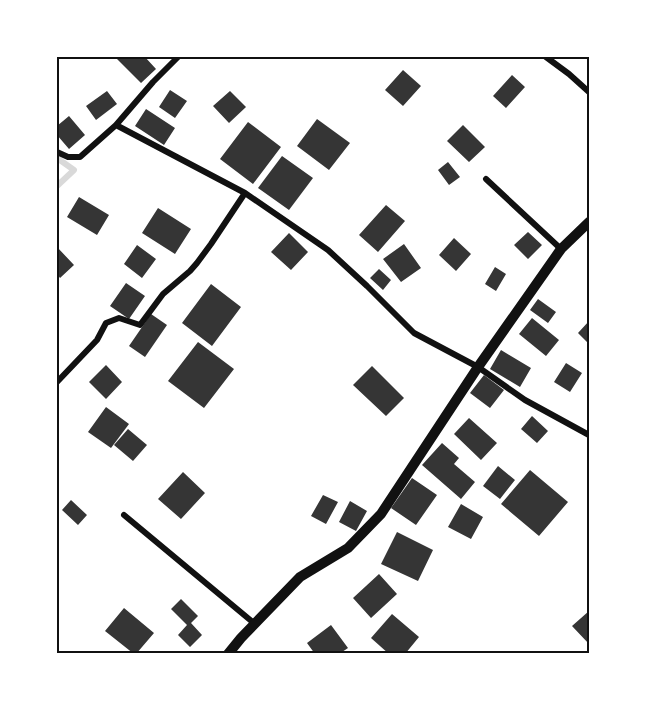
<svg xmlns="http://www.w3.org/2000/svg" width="646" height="711" viewBox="0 0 646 711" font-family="'Golos Text',sans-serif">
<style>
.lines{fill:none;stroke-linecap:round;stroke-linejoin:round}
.stream{stroke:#d9d9d9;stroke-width:6}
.building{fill:#353535}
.minor{stroke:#111;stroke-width:6}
.tertiary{stroke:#111;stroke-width:10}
.neatline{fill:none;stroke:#111;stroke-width:2}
</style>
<rect width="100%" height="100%" fill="#fff"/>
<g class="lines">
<path class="stream" d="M 57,158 L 74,170 L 57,186"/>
</g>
<path class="building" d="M 115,57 L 145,57 L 156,69 L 141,83 Z
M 403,70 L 421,86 L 403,106 L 385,90 Z
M 512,75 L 525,87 L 506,108 L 493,96 Z
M 170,90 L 187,101 L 175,118 L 159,107 Z
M 107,91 L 117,104 L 96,120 L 86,106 Z
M 230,91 L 246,107 L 229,123 L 213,106 Z
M 146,109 L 175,128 L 164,145 L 135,126 Z
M 69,116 L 85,135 L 69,149 L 57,135 L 57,126 Z
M 317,119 L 350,143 L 329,170 L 297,146 Z
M 248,122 L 281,147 L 253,184 L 220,159 Z
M 463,125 L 485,147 L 469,162 L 447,141 Z
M 282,156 L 313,178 L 289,210 L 258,188 Z
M 448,162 L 460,177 L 449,185 L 438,170 Z
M 79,197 L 109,215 L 97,235 L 67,217 Z
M 386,205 L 405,221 L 378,252 L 359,235 Z
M 158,208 L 191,229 L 175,254 L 142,233 Z
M 528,232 L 542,245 L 528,259 L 514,245 Z
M 289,233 L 308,252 L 291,270 L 271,252 Z
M 454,238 L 471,254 L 456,271 L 439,255 Z
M 404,244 L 421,268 L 401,282 L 383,259 Z
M 137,245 L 156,259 L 142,278 L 124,264 Z
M 57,247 L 74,265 L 60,278 L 57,274 Z
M 495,267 L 506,274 L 496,291 L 485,284 Z
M 379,269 L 391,280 L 383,290 L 370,278 Z
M 126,283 L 145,296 L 129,319 L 110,306 Z
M 211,284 L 241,307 L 212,346 L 182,323 Z
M 538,299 L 556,312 L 548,323 L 530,310 Z
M 151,314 L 167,325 L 145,357 L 129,346 Z
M 532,318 L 559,340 L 546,356 L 519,334 Z
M 589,321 L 589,344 L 578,333 Z
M 198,342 L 234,369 L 204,408 L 168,381 Z
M 501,350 L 531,368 L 520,387 L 490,369 Z
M 566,363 L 582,373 L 570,392 L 554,382 Z
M 106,365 L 122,382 L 106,399 L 89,382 Z
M 372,366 L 404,398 L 386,416 L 353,385 Z
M 484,375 L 504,390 L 490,408 L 470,393 Z
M 106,407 L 129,424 L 111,448 L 88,432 Z
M 532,416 L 548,431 L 537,443 L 521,429 Z
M 469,418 L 497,443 L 481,460 L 454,434 Z
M 128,429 L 147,445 L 133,461 L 114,445 Z
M 442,443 L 459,458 L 454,464 L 475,482 L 461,499 L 422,465 Z
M 498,466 L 515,480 L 500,499 L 483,486 Z
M 530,470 L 568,502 L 539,536 L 501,504 Z
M 183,472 L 205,493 L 181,519 L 158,499 Z
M 412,478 L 437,495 L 416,525 L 391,508 Z
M 323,495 L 338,502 L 326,524 L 311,516 Z
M 71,500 L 87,515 L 78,525 L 62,510 Z
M 350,501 L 367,511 L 356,531 L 339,522 Z
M 461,504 L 483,517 L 471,539 L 448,527 Z
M 397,532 L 433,550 L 418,581 L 381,564 Z
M 379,574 L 397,594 L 371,618 L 353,598 Z
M 181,599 L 198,616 L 191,623 L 202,635 L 190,647 L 178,635 L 187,625 L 171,609 Z
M 124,608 L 154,633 L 136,654 L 134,654 L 105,631 Z
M 589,611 L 589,644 L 572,626 Z
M 392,614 L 419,637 L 405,654 L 389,654 L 371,638 Z
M 331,625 L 348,648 L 339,654 L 315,654 L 307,643 Z"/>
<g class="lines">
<path class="minor" d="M 546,57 L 569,74 L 589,92
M 116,125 L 153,82 L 178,57
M 57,152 L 68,157 L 80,157 L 116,125 L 245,193 L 328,250 L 367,286 L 414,333 L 478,367 L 525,400 L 589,435
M 486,179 L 561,249
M 57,382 L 97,340 L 106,323 L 119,318 L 140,325 L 163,294 L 190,271 L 197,263 L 211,244 L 245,193
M 124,515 L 255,624"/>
<path class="tertiary" d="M 228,654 L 241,638 L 300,577 L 348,548 L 381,514 L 478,367 L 561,249 L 589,222"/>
</g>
<rect width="646" height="711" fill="none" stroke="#ffffff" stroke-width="117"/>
<rect x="58" y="58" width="530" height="594" class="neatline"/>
</svg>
